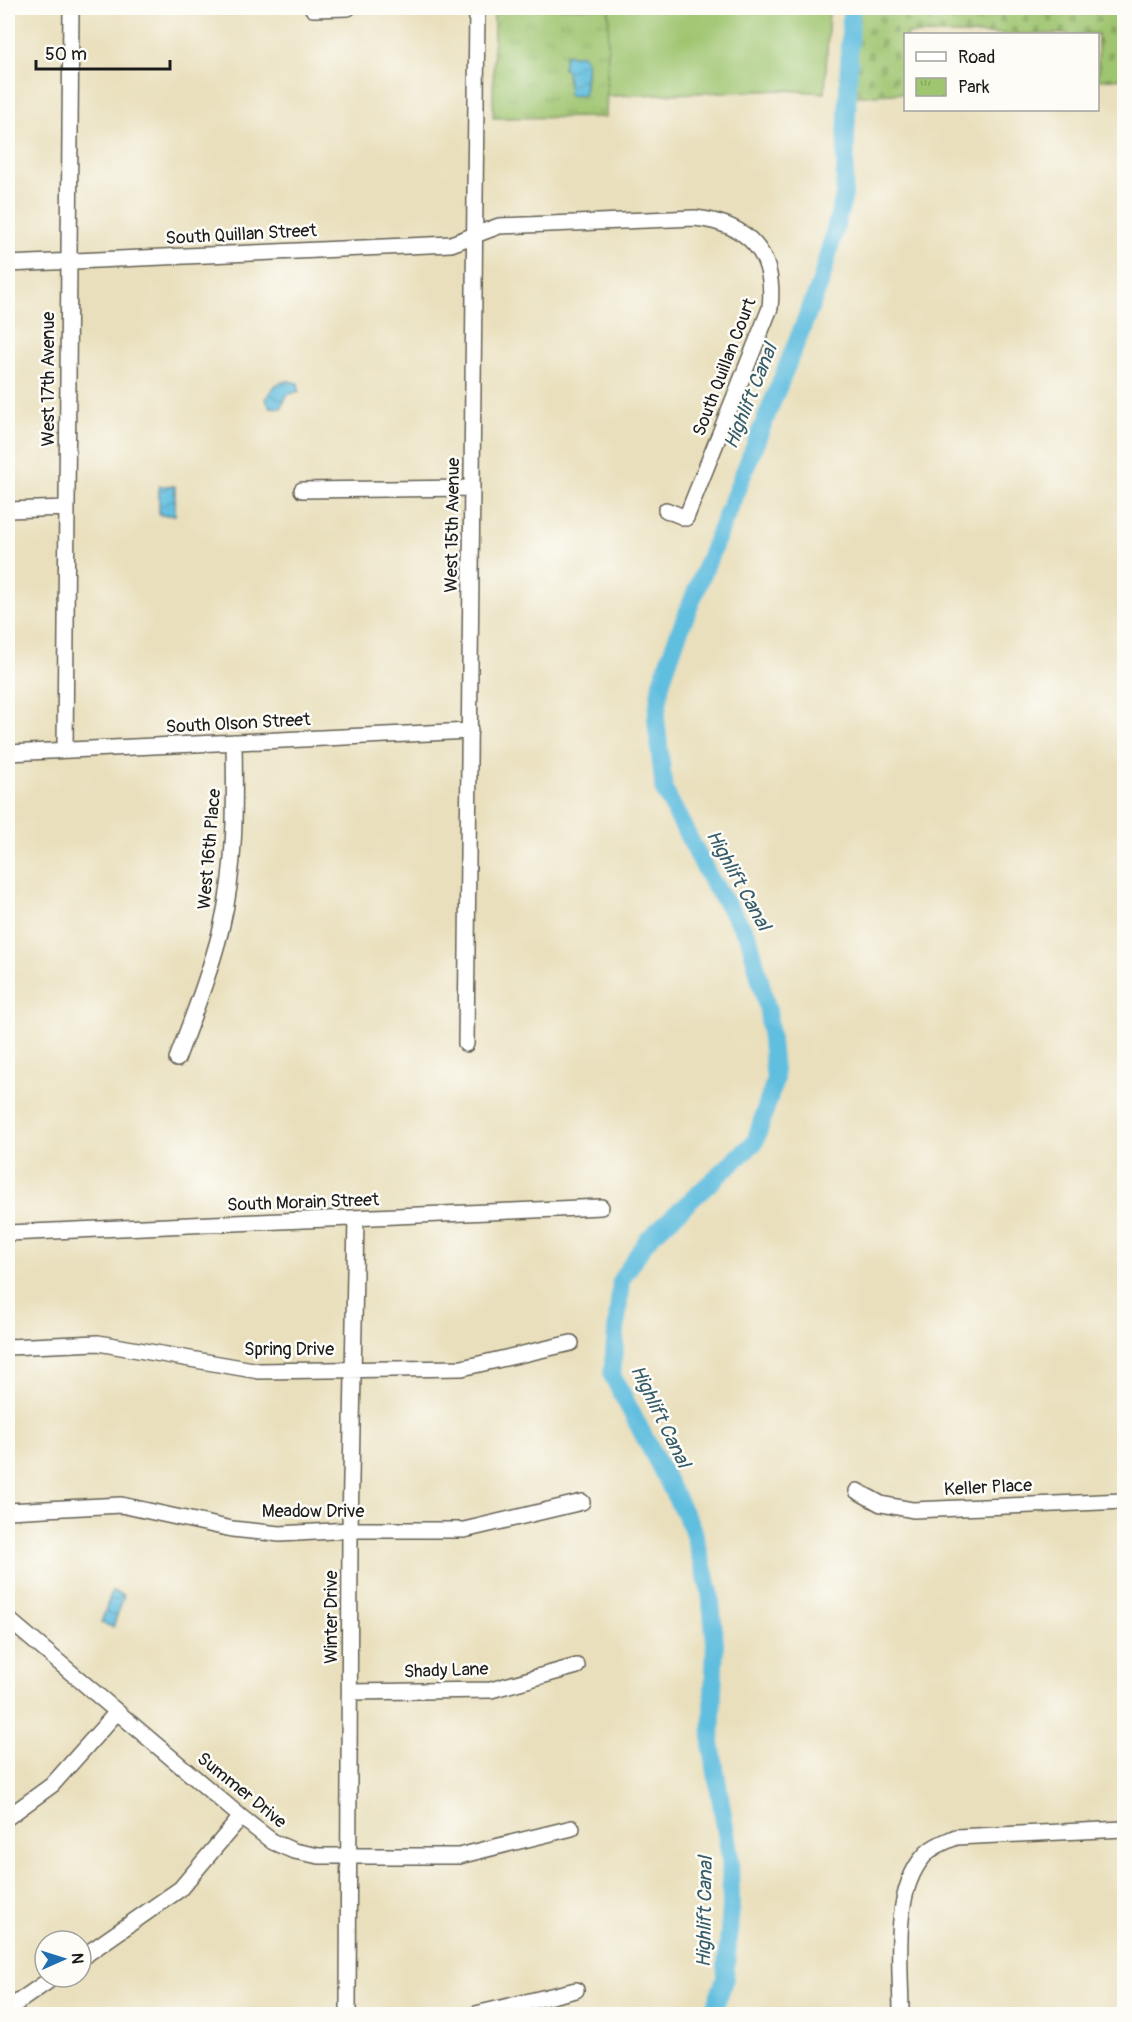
<svg xmlns="http://www.w3.org/2000/svg" width="1132" height="2022" viewBox="0 0 1132 2022" font-family="Pangolin,sans-serif">
<style>
.green{fill:#9fc570;stroke:#5e7046;stroke-width:1.5}
.cemetery{fill:url(#cemetery-stones);stroke:#5e7046;stroke-width:1.5}
.park{fill:url(#park-tufts);stroke:#5e7046;stroke-width:1.5}
.water{fill:url(#water-waves);stroke:#3e6d7e;stroke-width:1.5}
.lines{fill:none;stroke-linecap:round;stroke-linejoin:round}
.canal{stroke:#61bedf;stroke-width:18}
.street-casing{stroke:#646054;stroke-width:18}
.street{stroke:#fff;stroke-width:15}
.labels{text-anchor:middle;stroke-width:5;stroke-linejoin:round;paint-order:stroke}
.street-label{font-size:18px;fill:#1c1c1c;stroke:#fdfcf7}
.water-label{font-size:20px;font-style:italic;fill:#385d6a;stroke:#fdfcf7}
</style>
<defs>
<pattern id="cemetery-stones" width="16" height="16" patternUnits="userSpaceOnUse" patternTransform="scale(1.5)"><rect width="16" height="16" fill="#9fc570"/><path d="M2 7V4a2 2 0 0 1 4 0v3zM10 15v-3a2 2 0 0 1 4 0v3z" fill="#88a960"/></pattern>
<pattern id="park-tufts" width="24" height="20" patternUnits="userSpaceOnUse" patternTransform="scale(1.5)"><rect width="24" height="20" fill="#9fc570"/><path d="M3 7l-1-3M5 7V3M7 7l1-3M15 17l-1-3M17 17v-4M19 17l1-3" fill="none" stroke="#88a960"/></pattern>
<pattern id="water-waves" width="16" height="10" patternUnits="userSpaceOnUse" patternTransform="scale(1.5)"><rect width="16" height="10" fill="#61bedf"/><path d="M0 5q4-4 8 0t8 0" fill="none" stroke="#4f9ab4"/></pattern>
</defs>
<rect width="100%" height="100%" fill="#fdfcf7"/>
<filter id="ink" filterUnits="userSpaceOnUse"><feTurbulence type="fractalNoise" baseFrequency=".0167" numOctaves="2"/><feDisplacementMap in="SourceGraphic" scale="12" xChannelSelector="R" yChannelSelector="G"/><feConvolveMatrix kernelMatrix="1 2 1 2 8 2 1 2 1" color-interpolation-filters="sRGB"/></filter>
<filter id="wash" filterUnits="userSpaceOnUse"><feTurbulence type="fractalNoise" baseFrequency=".008" numOctaves="4" result="noise"/><feDisplacementMap in="SourceGraphic" scale="24" xChannelSelector="R" yChannelSelector="G"/><feGaussianBlur stdDeviation="1.35" result="paint"/><feColorMatrix in="noise" values="0 0 0 0 0 0 0 0 0 0 0 0 0 0 0 0 0 1.4 0 .05"/><feComposite in="paint" operator="in"/></filter>
<g filter="url(#wash)">
<rect width="100%" height="100%" fill="#e9dfbc"/>
<path class="green" d="M 609,8 L 829,8 L 825,93 L 785,90 L 606,96 Z"/>
<path class="cemetery" d="M 856,8 L 1124,8 L 1124,78 L 1098,80 L 1098,34 L 906,34 L 905,93 L 849,97 Z"/>
<path class="park" d="M 494,8 L 609,8 L 606,117 L 493,118 Z"/>
<path class="water" d="M 565,55 L 583,55 L 587,63 L 584,95 L 569,96 L 567,70 L 563,69 Z
M 289,381 L 298,383 L 299,391 L 287,395 L 281,408 L 270,407 L 266,400 C 270,389 277,381 289,381 Z
M 175,486 L 175,515 L 159,515 L 159,486 Z
M 112,1591 L 124,1596 L 113,1627 L 101,1623 Z"/>
<g class="lines">
<path class="canal" d="M 712,2014 L 725,1978 L 731,1907 L 730,1857 L 711,1743 L 715,1643 L 710,1592 L 692,1528 L 612,1375 L 621,1280 L 647,1240 L 755,1142 L 775,1080 L 768,1011 L 749,938 L 711,880 L 664,790 L 656,719 L 661,683 L 676,640 L 820,284 L 844,196 L 851,8"/>
</g>
</g>
<g filter="url(#ink)">
<g class="lines">
<defs>
<path id="street" d="M 313,9 L 348,8
M 8,264 L 451,244 L 499,226 L 695,218 C 749,224 776,253 770,308 L 686,518 L 666,510
M 302,490 L 472,488
M 8,510 L 67,508
M 65,750 L 71,8
M 8,753 L 470,731
M 466,1044 L 477,8
M 177,1059 C 193,1016 210,973 221,929 C 236,868 235,804 234,742
M 8,1233 L 601,1207
M 8,1347 L 98,1343 L 259,1371 L 462,1368 L 571,1343
M 857,1491 L 881,1504 L 913,1510 L 1124,1501
M 8,1511 L 121,1505 L 232,1529 L 280,1534 L 350,1530 L 464,1530 L 582,1502
M 8,1619 L 241,1817 L 273,1842 L 294,1851 L 319,1856 L 459,1856 L 572,1828
M 350,1692 L 491,1690 L 577,1666
M 8,1817 L 52,1785 L 117,1712
M 81,1958 L 180,1889 L 241,1817
M 8,2009 L 54,1977
M 348,2014 L 350,1530 L 356,1219
M 476,2014 L 576,1990
M 901,2014 C 901,1967 891,1893 924,1856 C 932,1846 945,1842 956,1837 L 1124,1829"/>
</defs>
<use href="#street" class="street-casing"/>
<use href="#street" class="street"/>
</g>
</g>
<g class="labels">
<g class="street-label">
<text transform="translate(241 234) rotate(-3)" y="6">South Quillan Street</text>
<text transform="translate(724 367) rotate(-69)" y="6">South Quillan Court</text>
<text transform="translate(48 379) rotate(-90)" y="6">West 17th Avenue</text>
<text transform="translate(452 525) rotate(-89)" y="6">West 15th Avenue</text>
<text transform="translate(238 723) rotate(-3)" y="6">South Olson Street</text>
<text transform="translate(209 849) rotate(-85)" y="6">West 16th Place</text>
<text transform="translate(303 1202) rotate(-2)" y="6">South Morain Street</text>
<text x="289" y="1355">Spring Drive</text>
<text transform="translate(988 1487) rotate(-3)" y="6">Keller Place</text>
<text x="313" y="1517">Meadow Drive</text>
<text transform="translate(331 1617) rotate(-90)" y="6">Winter Drive</text>
<text transform="translate(446 1670) rotate(-2)" y="6">Shady Lane</text>
<text transform="translate(242 1790) rotate(39)" y="6">Summer Drive</text>
</g>
<g class="water-label">
<text transform="translate(750 396) rotate(-68)" y="7">Highlift Canal</text>
<text transform="translate(739 880) rotate(61)" y="7">Highlift Canal</text>
<text transform="translate(661 1416) rotate(64)" y="7">Highlift Canal</text>
<text transform="translate(704 1912) rotate(-89)" y="7">Highlift Canal</text>
</g>
</g>
<rect width="1132" height="2022" fill="none" stroke="#fdfcf7" stroke-width="30"/>
<rect x="904" y="33" width="195" height="78" fill="#fdfcf7" stroke="#a3a29f" stroke-width="1.5"/>
<rect x="916" y="52" width="30" height="9" fill="#ffffff" stroke="#a3a29f" stroke-width="1.5"/>
<text x="958" y="63" font-size="18" fill="#1c1c1c">Road</text>
<rect x="916" y="78" width="30" height="18" fill="url(#park-tufts)" stroke="#a3a29f" stroke-width="1.5"/>
<text x="958" y="93" font-size="18" fill="#1c1c1c">Park</text>
<g transform="translate(63 1959) rotate(87)"><circle r="28" fill="#fdfcf7" stroke="#a3a29f" stroke-width="1.5"/>
<path d="M0-4.5L10 22L0 15L-10 22Z" fill="#1f6fb2"/>
<text y="-9" font-size="16" font-weight="bold" text-anchor="middle" fill="#1c1c1c">N</text>
</g>
<path d="M36 60v9h134v-9" fill="none" stroke="#1c1c1c" stroke-width="3"/>
<text x="45" y="60" font-size="18" fill="#1c1c1c" stroke="#fdfcf7" stroke-width="4.5" paint-order="stroke">50 m</text>
</svg>
